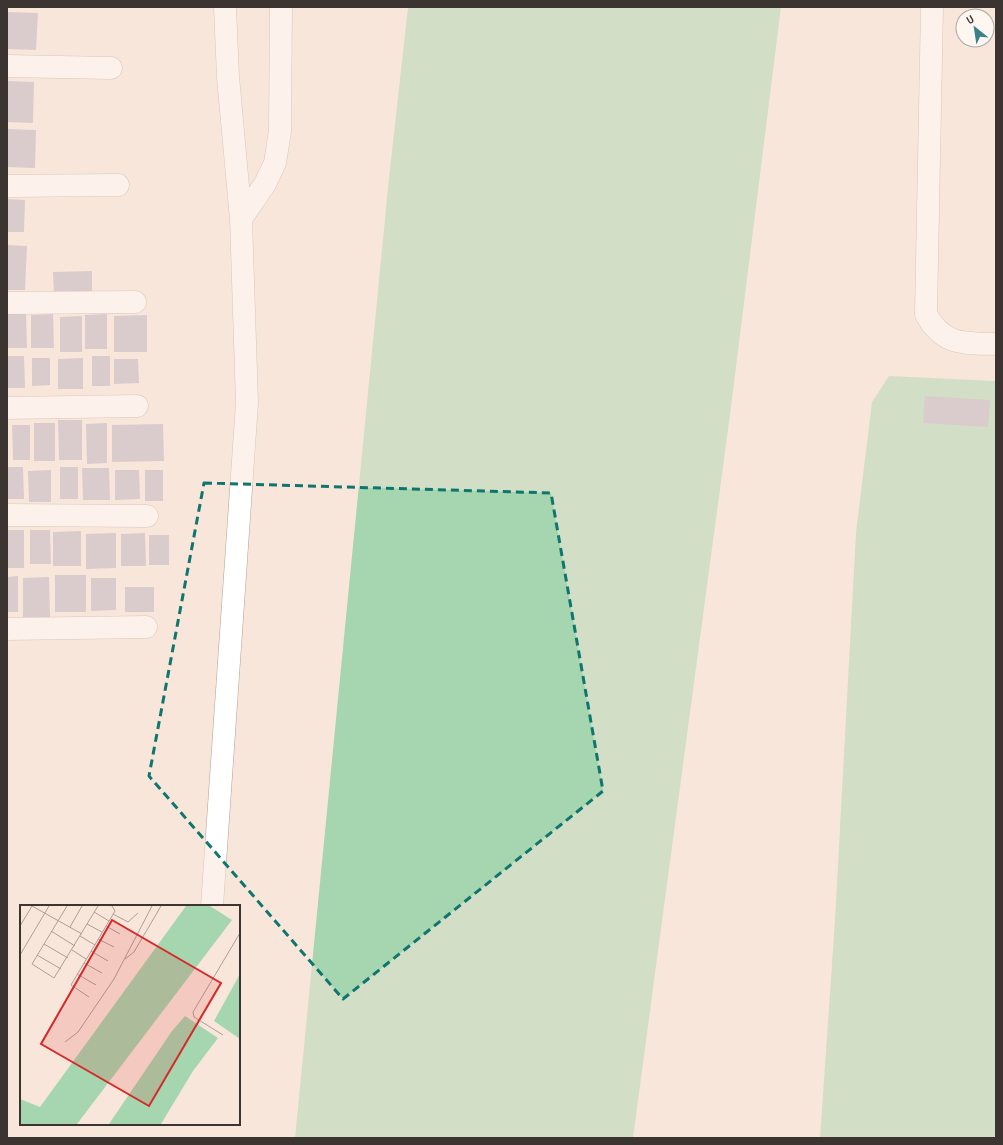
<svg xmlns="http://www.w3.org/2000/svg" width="1003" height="1145" viewBox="0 0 1003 1145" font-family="'Archivo Narrow',sans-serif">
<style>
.green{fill:#a5d6af}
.building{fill:#b3abbc}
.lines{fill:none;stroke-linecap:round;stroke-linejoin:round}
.minor-casing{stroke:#b3a197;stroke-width:23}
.minor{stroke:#fff;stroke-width:22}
.marked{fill:none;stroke:#0f766e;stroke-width:3;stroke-dasharray:8 5;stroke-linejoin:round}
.inset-road{fill:none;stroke:#ad9f97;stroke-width:1}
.view{fill:#d62828;fill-opacity:0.15;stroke:#d62828;stroke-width:2}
.inset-edge{fill:none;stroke:#3c3430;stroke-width:2}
</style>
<rect width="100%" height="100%" fill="#f9e6db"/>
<path class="green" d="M 408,7 L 781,7 L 731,407 L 633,1138 L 295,1138 L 389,178 Z
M 889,376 L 996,381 L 996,1138 L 820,1138 L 835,920 L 856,532 L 872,402 Z"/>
<path class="building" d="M 7,12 L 38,13 L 36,50 L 7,49 Z
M 7,81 L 34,82 L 33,123 L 7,122 Z
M 7,129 L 36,130 L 35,168 L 7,167 Z
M 7,199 L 25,200 L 24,232 L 7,232 Z
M 7,245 L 27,246 L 25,290 L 7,290 Z
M 92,271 L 92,296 L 54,296 L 53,272 Z
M 7,313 L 26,313 L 27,348 L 7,348 Z
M 53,314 L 54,348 L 31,348 L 31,315 Z
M 107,314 L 107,349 L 85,349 L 85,315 Z
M 147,315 L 147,352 L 114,352 L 114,316 Z
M 82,316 L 82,352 L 60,352 L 60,317 Z
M 7,356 L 24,356 L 25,388 L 7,388 Z
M 92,356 L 110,356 L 110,386 L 92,386 Z
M 32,358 L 50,358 L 50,385 L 32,386 Z
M 83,358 L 83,389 L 58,389 L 58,359 Z
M 114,359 L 138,359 L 139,383 L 114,384 Z
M 925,396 L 990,400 L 988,427 L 923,423 Z
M 58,420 L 82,420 L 82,460 L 59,460 Z
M 34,423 L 55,423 L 55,461 L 34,461 Z
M 107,423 L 107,463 L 87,464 L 86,424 Z
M 163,424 L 164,461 L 112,462 L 112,425 Z
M 12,425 L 30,425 L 30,460 L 13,460 Z
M 7,467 L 23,467 L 24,499 L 7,499 Z
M 60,467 L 78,467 L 78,499 L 60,499 Z
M 82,468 L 109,468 L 110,500 L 83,500 Z
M 51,470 L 51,502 L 29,502 L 28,471 Z
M 115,470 L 139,470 L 140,499 L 115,500 Z
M 145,470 L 163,470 L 163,501 L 145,501 Z
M 7,530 L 24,530 L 24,568 L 7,568 Z
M 30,530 L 50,530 L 51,564 L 30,564 Z
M 81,531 L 81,566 L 53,566 L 53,532 Z
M 116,533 L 116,568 L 86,569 L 86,534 Z
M 145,533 L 146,566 L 121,566 L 121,534 Z
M 149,535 L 169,535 L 169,565 L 149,565 Z
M 55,575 L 86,575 L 86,612 L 55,612 Z
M 18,576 L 18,612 L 7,612 L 7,577 Z
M 49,577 L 50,617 L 23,617 L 23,578 Z
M 91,578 L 116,578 L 116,610 L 91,611 Z
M 125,587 L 154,587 L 154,612 L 125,612 Z"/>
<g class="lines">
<defs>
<path id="minor" d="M 932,7 L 926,314 C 943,346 964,343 996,344
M 7,66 L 111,68
M 7,186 L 118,185
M 241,219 L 265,184 L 275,163 L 280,131 L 281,7
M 7,303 L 135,302
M 7,408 L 137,406
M 7,515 L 147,516
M 7,629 L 146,627
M 212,906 L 247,403 L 241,219 L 228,77 L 225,7"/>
</defs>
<use href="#minor" class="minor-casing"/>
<use href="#minor" class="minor"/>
</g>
<path d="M0 0H1003V1145H0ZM 204,483 L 551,493 L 603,791 L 343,999 L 149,776 Z" fill="#f9e6db" fill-opacity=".55" fill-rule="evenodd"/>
<path class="marked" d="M 204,483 L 551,493 L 603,791 L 343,999 L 149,776 Z"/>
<g transform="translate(20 905)">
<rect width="220" height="220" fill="#f9e6db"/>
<path d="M 166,1 L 190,1 L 212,15 L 57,219 L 0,219 L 0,194 L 20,202 ZM 220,69 L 220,134 L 194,116 ZM 165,111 L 198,133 L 173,166 L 141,219 L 89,219 L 152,126 Z" fill="#a5d6af"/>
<path class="inset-road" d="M 12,1 L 62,29M 47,1 L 12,59 L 34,73 L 78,1M 74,7 L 89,16M 93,9 L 108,17 L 118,8M 67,19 L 82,27M 0,21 L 12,1M 86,21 L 100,29M 50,22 L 62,1M 31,26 L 55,41M 60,31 L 75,40M 78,34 L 94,42M 24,39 L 48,53M 52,45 L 66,54M 71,46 L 88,56M 0,50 L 29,1M 17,50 L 41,64M 105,54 L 114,47 L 141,1M 64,58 L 82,68M 57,69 L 76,80M 69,92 L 51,80 L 95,6 L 92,1M 203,130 L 174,112 L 173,107 L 220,28M 45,137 L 58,127 L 94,74 L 132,1"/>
<path class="view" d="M 92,15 L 201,78 L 129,201 L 21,139 Z"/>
<rect width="220" height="220" class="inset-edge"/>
</g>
<rect width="1003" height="1145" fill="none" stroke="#3c3430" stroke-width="16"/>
<g transform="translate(975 28) rotate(330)"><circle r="19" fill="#fdf6f1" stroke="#b0a8a4"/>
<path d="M0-3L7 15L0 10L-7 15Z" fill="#3a818b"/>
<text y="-6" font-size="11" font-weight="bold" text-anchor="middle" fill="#3c3430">U</text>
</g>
</svg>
